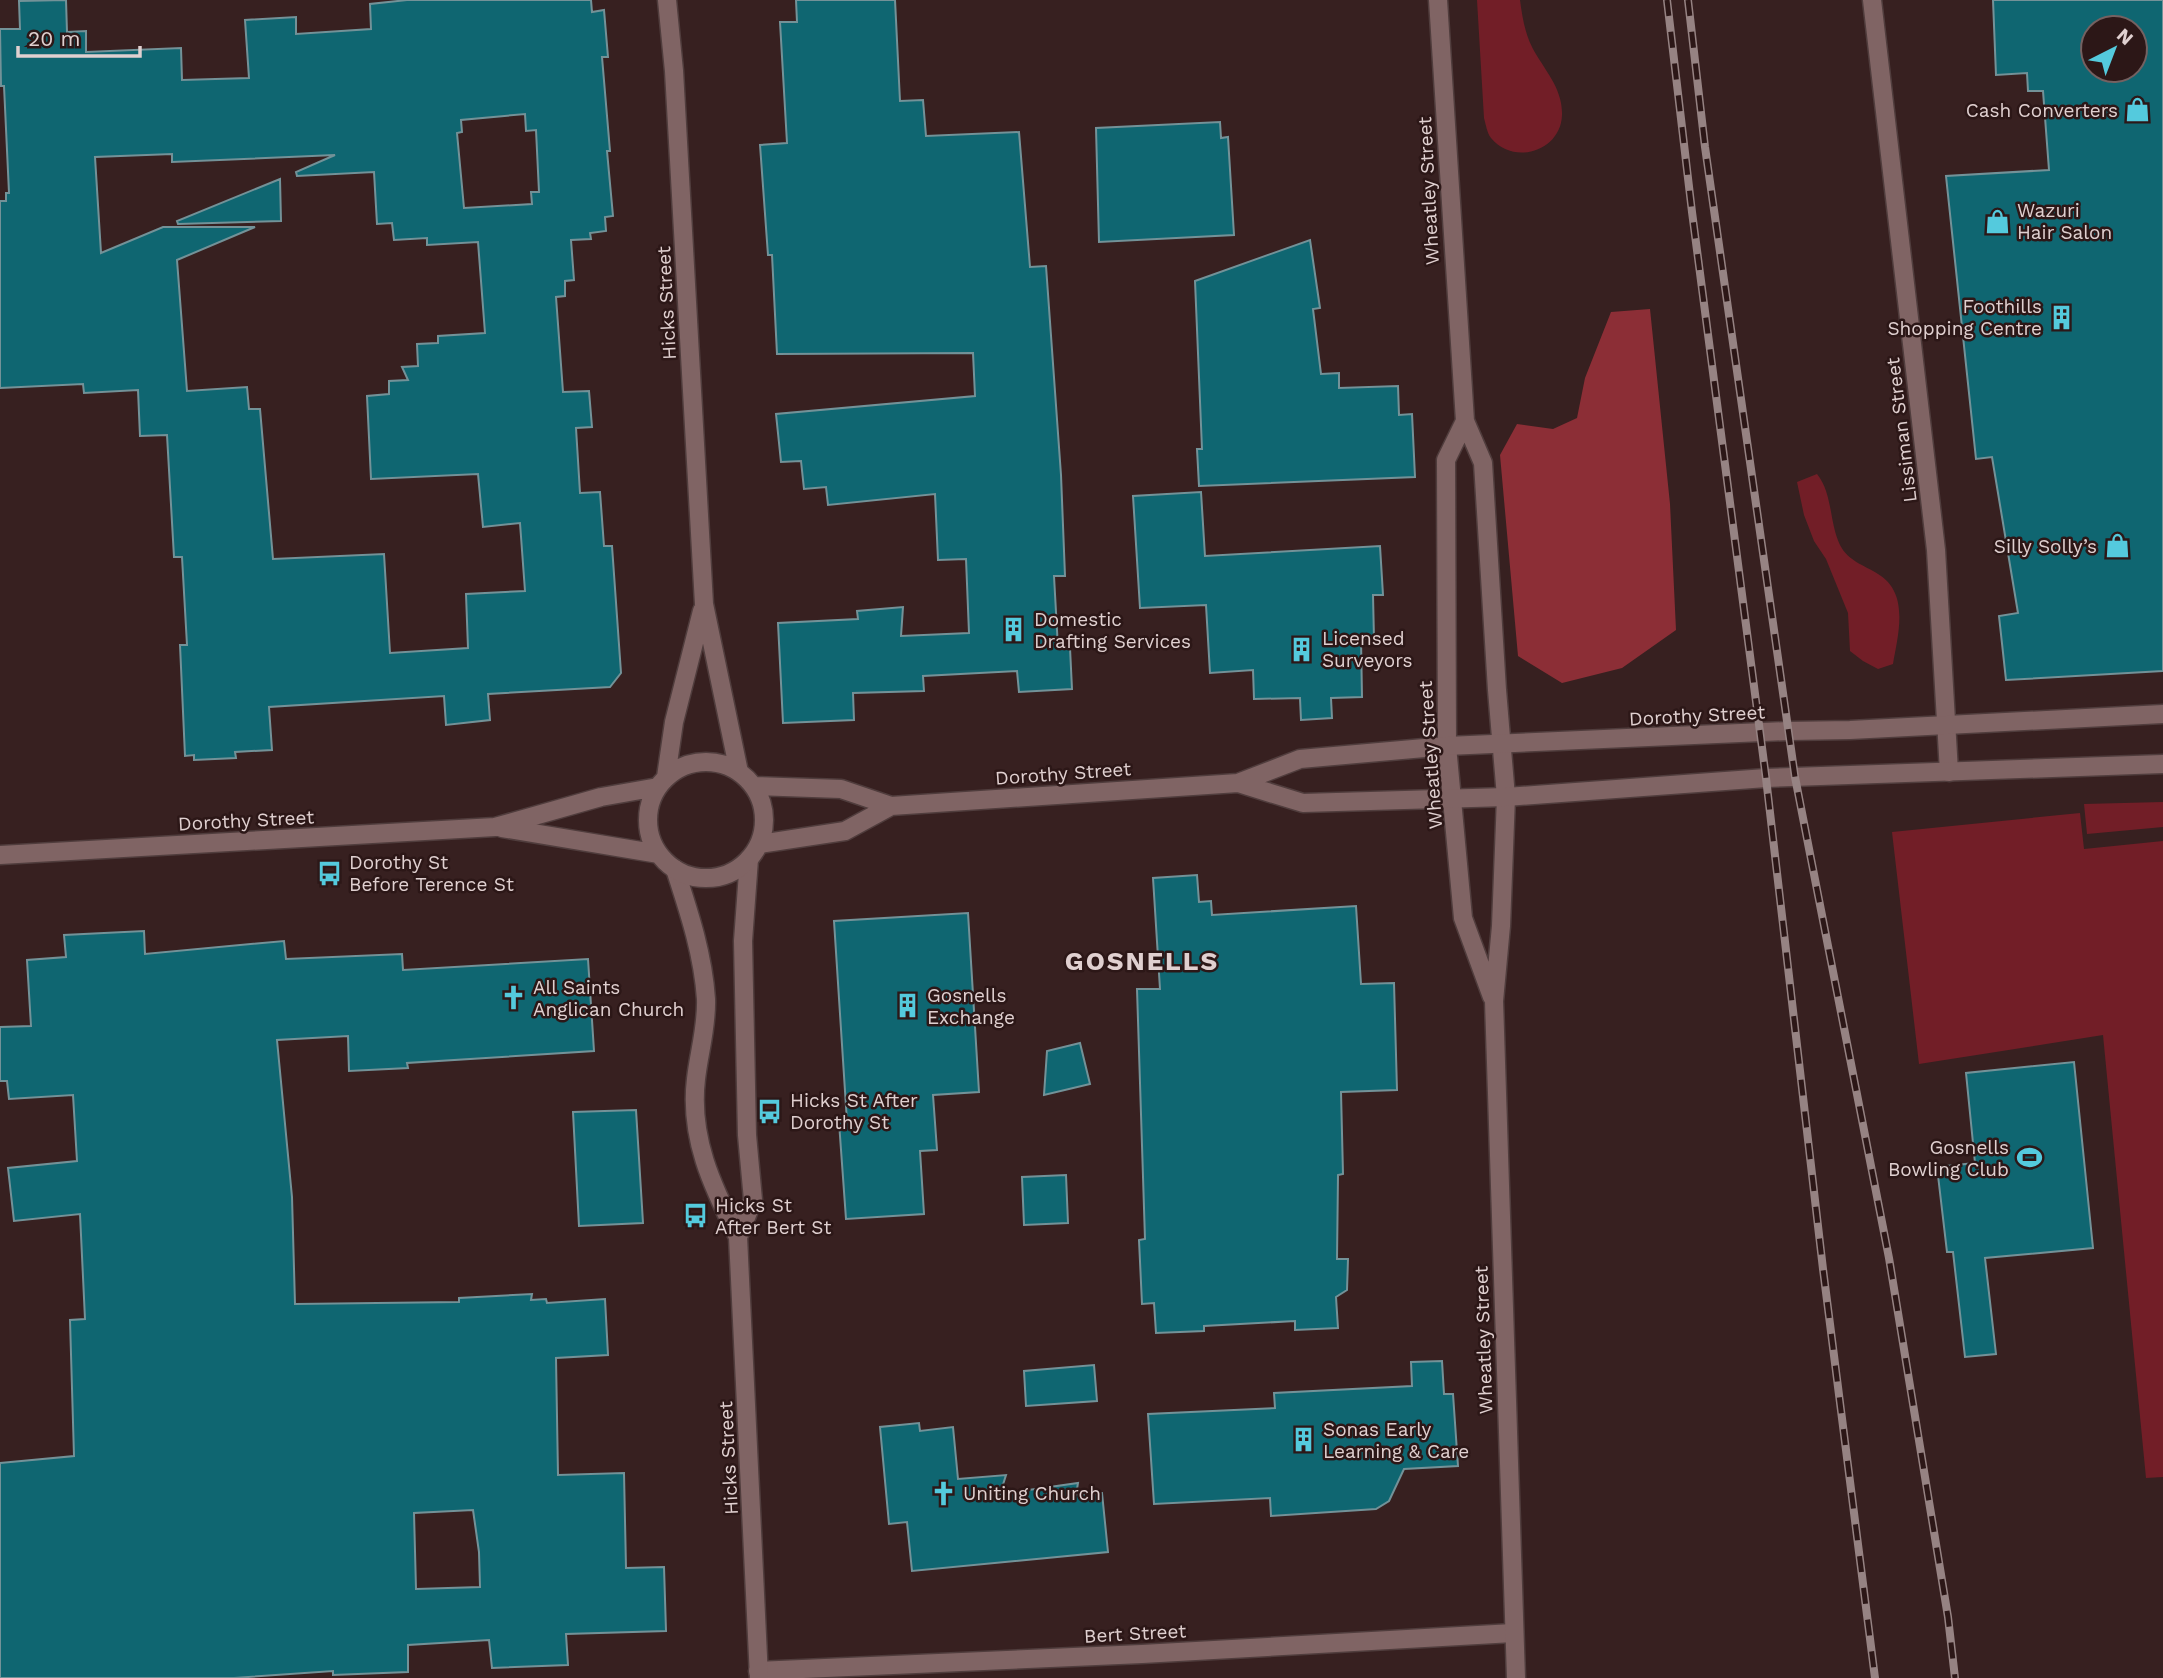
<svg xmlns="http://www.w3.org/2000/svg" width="2163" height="1678" viewBox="0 0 2163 1678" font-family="'Work Sans',sans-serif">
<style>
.green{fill:#721e27}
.forest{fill:#8c2e36}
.building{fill:#0f6671;stroke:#739298;stroke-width:2;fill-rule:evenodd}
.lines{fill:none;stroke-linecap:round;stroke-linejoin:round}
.minor-casing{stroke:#503d3d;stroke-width:21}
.tertiary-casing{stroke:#503d3d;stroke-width:21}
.secondary-casing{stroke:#503d3d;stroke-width:21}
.minor{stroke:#806464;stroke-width:18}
.tertiary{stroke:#806464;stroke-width:18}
.secondary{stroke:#806464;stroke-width:18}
.rail-casing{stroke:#968383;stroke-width:8}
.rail{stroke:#2c1717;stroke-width:5;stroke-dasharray:16;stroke-linecap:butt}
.labels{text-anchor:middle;stroke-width:5;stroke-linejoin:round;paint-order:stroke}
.poi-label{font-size:19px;fill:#e0d0d0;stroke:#2c1717;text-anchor:start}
.street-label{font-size:19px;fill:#e0d0d0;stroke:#2c1717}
.district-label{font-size:26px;font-weight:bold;letter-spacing:2px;fill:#e0d0d0;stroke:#2c1717}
</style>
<rect width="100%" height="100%" fill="#372020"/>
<path class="green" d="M 1477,0 L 1520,0 C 1522,16 1525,33 1532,47 C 1544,70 1563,88 1562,115 C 1561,151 1514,166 1491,138 C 1487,133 1486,125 1484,118 Z
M 1817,474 C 1833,494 1829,522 1840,545 C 1848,561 1864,565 1878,574 C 1910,593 1898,635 1893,664 L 1878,669 L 1863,661 L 1850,651 L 1848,613 L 1826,559 L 1814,541 L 1804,515 L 1797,482 Z
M 2163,802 L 2163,827 L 2087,834 L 2084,804 Z
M 2080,813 L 2084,849 L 2163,841 L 2163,1477 L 2146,1478 L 2103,1035 L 1919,1064 L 1892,832 Z"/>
<path class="forest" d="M 1650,309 L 1670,504 L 1676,630 L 1622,668 L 1562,683 L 1518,656 L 1500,455 L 1517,424 L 1553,429 L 1577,418 L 1585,378 L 1611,312 Z"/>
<path class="building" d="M 66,0 L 67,32 L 86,31 L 86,52 L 181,48 L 182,80 L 249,78 L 245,20 L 296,17 L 296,34 L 371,29 L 370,4 L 407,0 L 591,0 L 592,12 L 604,10 L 608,57 L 602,57 L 610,151 L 607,151 L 613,216 L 605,217 L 606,231 L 590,233 L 591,239 L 571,240 L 574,280 L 565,281 L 565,296 L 556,297 L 563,392 L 589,391 L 592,427 L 576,428 L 580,493 L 600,492 L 604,546 L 612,546 L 621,673 L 610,687 L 488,694 L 490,720 L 446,725 L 444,696 L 269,707 L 272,750 L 235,752 L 236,758 L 194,760 L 194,755 L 185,756 L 180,645 L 187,645 L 182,557 L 174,557 L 167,435 L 140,436 L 138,390 L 84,393 L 83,384 L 0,388 L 0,201 L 6,201 L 6,193 L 9,193 L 4,86 L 1,86 L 0,29 L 20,29 L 19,1 ZM 525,114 L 526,131 L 536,130 L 539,192 L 531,192 L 532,204 L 464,208 L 457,133 L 462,132 L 461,120 ZM 172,154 L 172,162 L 335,155 L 296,172 L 297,176 L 374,172 L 377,224 L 392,223 L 394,240 L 427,238 L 427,245 L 478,242 L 485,333 L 438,336 L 438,343 L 417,344 L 418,366 L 402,367 L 408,380 L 389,381 L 389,394 L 367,396 L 371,479 L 478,474 L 483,527 L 520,523 L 525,591 L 466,594 L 468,648 L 390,653 L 384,554 L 273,559 L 260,409 L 249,409 L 247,387 L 187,391 L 177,260 L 255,227 L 163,227 L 101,253 L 95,157 Z
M 796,0 L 895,0 L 900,101 L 923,100 L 926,136 L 1019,132 L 1030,267 L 1046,266 L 1061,475 L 1065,576 L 1054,576 L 1058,648 L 1070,648 L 1072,689 L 1019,692 L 1017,671 L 923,676 L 924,691 L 853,693 L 854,720 L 783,723 L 778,623 L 858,619 L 857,611 L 903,607 L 901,636 L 969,633 L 966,559 L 938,560 L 935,494 L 828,505 L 826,487 L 804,489 L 801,461 L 781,462 L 776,414 L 975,396 L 973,353 L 777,354 L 772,255 L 768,255 L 760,145 L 787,143 L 780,22 L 797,22 Z
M 1993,0 L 2163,0 L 2163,671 L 2006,680 L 1999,616 L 2018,613 L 1992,457 L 1976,459 L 1946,176 L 2049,170 L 2043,91 L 2028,91 L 2027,73 L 1996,75 ZM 2093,28 L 2135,28 L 2135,70 L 2093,70 Z
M 1220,122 L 1221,138 L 1228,137 L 1234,235 L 1099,242 L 1096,128 Z
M 280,179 L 281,221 L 178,224 L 177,221 Z
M 1310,240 L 1320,308 L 1313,309 L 1321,374 L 1339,373 L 1339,388 L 1398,386 L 1399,415 L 1412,414 L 1415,477 L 1199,486 L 1197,449 L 1202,449 L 1195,281 Z
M 1201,492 L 1205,556 L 1380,546 L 1383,595 L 1373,595 L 1374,639 L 1361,639 L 1362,697 L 1331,698 L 1332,718 L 1301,720 L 1300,698 L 1254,699 L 1253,670 L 1210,673 L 1206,605 L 1140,608 L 1133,496 Z
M 1197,875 L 1199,902 L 1211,901 L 1212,915 L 1356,906 L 1361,984 L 1394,983 L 1397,1090 L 1341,1092 L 1343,1174 L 1338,1175 L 1337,1259 L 1348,1259 L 1347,1290 L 1336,1297 L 1338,1328 L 1295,1330 L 1295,1321 L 1204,1326 L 1204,1331 L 1156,1333 L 1154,1303 L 1142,1304 L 1139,1240 L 1145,1239 L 1137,989 L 1160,989 L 1153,878 Z
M 968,913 L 979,1092 L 933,1095 L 937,1150 L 920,1151 L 924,1214 L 846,1219 L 839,1122 L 847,1122 L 834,921 Z
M 144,931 L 145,954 L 284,941 L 286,959 L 402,954 L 403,970 L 588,959 L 594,1051 L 407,1063 L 408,1068 L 349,1071 L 348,1036 L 277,1040 L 292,1197 L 295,1304 L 459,1302 L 459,1298 L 532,1294 L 531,1300 L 546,1299 L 547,1303 L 605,1299 L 608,1355 L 556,1358 L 558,1475 L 624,1473 L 626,1568 L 664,1567 L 666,1631 L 566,1634 L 568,1665 L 492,1668 L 489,1640 L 408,1645 L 408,1672 L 333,1675 L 333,1671 L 234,1678 L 0,1678 L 0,1463 L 74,1456 L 70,1320 L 85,1319 L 80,1214 L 14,1221 L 8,1168 L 77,1161 L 73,1095 L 9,1099 L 7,1081 L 0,1081 L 0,1027 L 31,1026 L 27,960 L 66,957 L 64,935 ZM 473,1510 L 479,1552 L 480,1587 L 416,1589 L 414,1513 Z
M 1080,1043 L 1090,1084 L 1044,1095 L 1047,1051 Z
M 2074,1062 L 2093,1248 L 1985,1258 L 1996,1354 L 1965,1357 L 1953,1252 L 1947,1252 L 1937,1167 L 1975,1163 L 1966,1073 Z
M 636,1110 L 643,1223 L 579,1226 L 573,1112 Z
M 1066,1175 L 1068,1223 L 1024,1225 L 1022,1177 Z
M 1442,1361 L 1444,1394 L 1453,1394 L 1458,1466 L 1404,1469 L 1389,1501 L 1376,1509 L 1271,1516 L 1270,1498 L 1154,1504 L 1148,1414 L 1275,1408 L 1274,1393 L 1412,1386 L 1411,1362 Z
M 1094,1365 L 1097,1401 L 1026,1406 L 1024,1371 Z
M 919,1423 L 920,1431 L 953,1427 L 958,1479 L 1006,1475 L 1000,1494 L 1078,1483 L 1076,1495 L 1102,1493 L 1108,1552 L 912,1571 L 907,1522 L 889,1524 L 880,1427 Z"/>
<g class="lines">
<defs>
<path id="minor" d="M 1872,0 L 1936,550 L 1949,772
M 758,1671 L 1142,1654 L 1513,1633"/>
<path id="tertiary" d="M 1438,0 L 1465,421 L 1483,463 L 1497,690 L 1506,797 L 1501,926 L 1494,1001 L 1516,1678
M 1465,421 L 1446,460 L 1447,746 L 1463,918 L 1492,997
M 675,869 C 689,912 703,954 706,999 C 707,1027 699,1052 696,1079 C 689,1137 712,1186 738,1237 L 759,1678
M 738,1237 L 753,1200 L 747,1135 L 743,941 L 749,859"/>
<path id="secondary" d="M 667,0 L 674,71 L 704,604 L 739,772
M648 820a58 58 0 1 1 116 0a58 58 0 1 1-116 0Z
M 666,777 L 674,722 L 702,611
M 1238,783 L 1303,803 L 1506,797 L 1766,778 L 2163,764
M 753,786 L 841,789 L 891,806 L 1238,783 L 1300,759 L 1447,746 L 1788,731 L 1850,730 L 2163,714
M 502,828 L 659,854
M 759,844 L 845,831 L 891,806
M 0,855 L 495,827 L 601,797 L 658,787"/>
</defs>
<use href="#minor" class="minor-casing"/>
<use href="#tertiary" class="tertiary-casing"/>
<use href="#secondary" class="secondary-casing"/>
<use href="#minor" class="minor"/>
<use href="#tertiary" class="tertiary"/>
<use href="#secondary" class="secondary"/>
<defs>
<path id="rail" d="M 1667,0 L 1692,212 L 1766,778 L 1823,1269 L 1875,1678
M 1688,0 L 1705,147 L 1795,777 L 1889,1258 L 1948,1617 L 1955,1678"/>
</defs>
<use href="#rail" class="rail-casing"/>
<use href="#rail" class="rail"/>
</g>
<defs>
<symbol id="shop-bare" viewBox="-9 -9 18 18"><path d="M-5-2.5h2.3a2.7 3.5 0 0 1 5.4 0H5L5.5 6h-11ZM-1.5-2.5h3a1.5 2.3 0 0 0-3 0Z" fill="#54cadd" stroke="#2c1717" stroke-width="2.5" paint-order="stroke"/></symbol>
<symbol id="building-bare" viewBox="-9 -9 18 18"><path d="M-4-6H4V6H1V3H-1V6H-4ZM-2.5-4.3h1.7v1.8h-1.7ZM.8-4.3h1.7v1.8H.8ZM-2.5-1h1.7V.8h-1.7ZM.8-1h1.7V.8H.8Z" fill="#54cadd" stroke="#2c1717" stroke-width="2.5" paint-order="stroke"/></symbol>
<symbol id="bus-bare" viewBox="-9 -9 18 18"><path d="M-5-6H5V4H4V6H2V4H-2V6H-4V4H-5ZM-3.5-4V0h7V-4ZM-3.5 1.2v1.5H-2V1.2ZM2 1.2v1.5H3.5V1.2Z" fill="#54cadd" stroke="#2c1717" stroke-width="2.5" paint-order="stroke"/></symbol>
<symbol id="church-bare" viewBox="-9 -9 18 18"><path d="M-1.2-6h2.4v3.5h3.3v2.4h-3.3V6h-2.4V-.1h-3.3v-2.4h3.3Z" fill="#54cadd" stroke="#2c1717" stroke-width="2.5" paint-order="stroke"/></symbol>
<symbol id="stadium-bare" viewBox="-9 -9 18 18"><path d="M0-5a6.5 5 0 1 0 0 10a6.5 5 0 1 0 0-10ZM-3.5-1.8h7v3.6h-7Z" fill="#54cadd" stroke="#2c1717" stroke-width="2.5" paint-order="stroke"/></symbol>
</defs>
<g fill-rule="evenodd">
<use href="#shop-bare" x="2120" y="92" width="35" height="35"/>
<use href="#shop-bare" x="1980" y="204" width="35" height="35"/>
<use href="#building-bare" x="2044" y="300" width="35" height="35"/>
<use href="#shop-bare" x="2100" y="528" width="35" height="35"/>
<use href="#building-bare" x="996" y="612" width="35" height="35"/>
<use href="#building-bare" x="1284" y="632" width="35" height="35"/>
<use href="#bus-bare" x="312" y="856" width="35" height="35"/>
<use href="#church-bare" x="496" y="980" width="35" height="35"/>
<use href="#building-bare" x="890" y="988" width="35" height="35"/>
<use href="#bus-bare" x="752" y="1094" width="35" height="35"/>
<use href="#stadium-bare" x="2012" y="1140" width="35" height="35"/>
<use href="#bus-bare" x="678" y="1198" width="35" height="35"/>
<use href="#building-bare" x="1286" y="1422" width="35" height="35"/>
<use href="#church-bare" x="926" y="1476" width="35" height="35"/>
</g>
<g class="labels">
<g class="poi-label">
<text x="2118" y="117" text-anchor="end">Cash Converters</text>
<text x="2017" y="217">Wazuri<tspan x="2017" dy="22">Hair Salon</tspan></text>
<text x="2042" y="313" text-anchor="end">Foothills<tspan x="2042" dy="22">Shopping Centre</tspan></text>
<text x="2097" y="553" text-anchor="end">Silly Solly’s</text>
<text x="1034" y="626">Domestic<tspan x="1034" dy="22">Drafting Services</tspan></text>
<text x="1322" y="645">Licensed<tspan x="1322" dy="22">Surveyors</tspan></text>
<text x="349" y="869">Dorothy St<tspan x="349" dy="22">Before Terence St</tspan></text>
<text x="533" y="994">All Saints<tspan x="533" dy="22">Anglican Church</tspan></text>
<text x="927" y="1002">Gosnells<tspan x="927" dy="22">Exchange</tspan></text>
<text x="790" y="1107">Hicks St After<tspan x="790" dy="22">Dorothy St</tspan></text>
<text x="2009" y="1154" text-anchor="end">Gosnells<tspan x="2009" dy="22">Bowling Club</tspan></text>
<text x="715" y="1212">Hicks St<tspan x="715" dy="22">After Bert St</tspan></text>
<text x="1323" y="1436">Sonas Early<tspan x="1323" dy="22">Learning &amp; Care</tspan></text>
<text x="963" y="1500">Uniting Church</text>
</g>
<g class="street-label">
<text transform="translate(1428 191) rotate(-93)" y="7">Wheatley Street</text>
<text transform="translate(666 303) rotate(-93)" y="7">Hicks Street</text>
<text transform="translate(1901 430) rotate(-97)" y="7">Lissiman Street</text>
<text transform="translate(1697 715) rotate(-3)" y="7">Dorothy Street</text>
<text transform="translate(1430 755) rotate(-94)" y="7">Wheatley Street</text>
<text transform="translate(1063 773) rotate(-4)" y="7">Dorothy Street</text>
<text transform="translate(246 820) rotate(-3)" y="7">Dorothy Street</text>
<text transform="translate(1483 1340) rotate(-92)" y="7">Wheatley Street</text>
<text transform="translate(728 1458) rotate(-93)" y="7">Hicks Street</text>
<text transform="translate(1135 1633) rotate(-3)" y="7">Bert Street</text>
</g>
<g class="district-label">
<text x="1142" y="970">GOSNELLS</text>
</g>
</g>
<g transform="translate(2114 49) rotate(42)"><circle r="33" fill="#2c1717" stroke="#746161" stroke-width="2"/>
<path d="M0-5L12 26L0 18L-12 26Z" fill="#54cadd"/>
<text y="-10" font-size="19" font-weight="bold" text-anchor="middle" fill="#e0d0d0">N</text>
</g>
<path d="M18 46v10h122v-10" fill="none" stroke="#e0d0d0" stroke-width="3.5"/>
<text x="28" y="46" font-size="21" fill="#e0d0d0" stroke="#2c1717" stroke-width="5" paint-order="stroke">20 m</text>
</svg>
